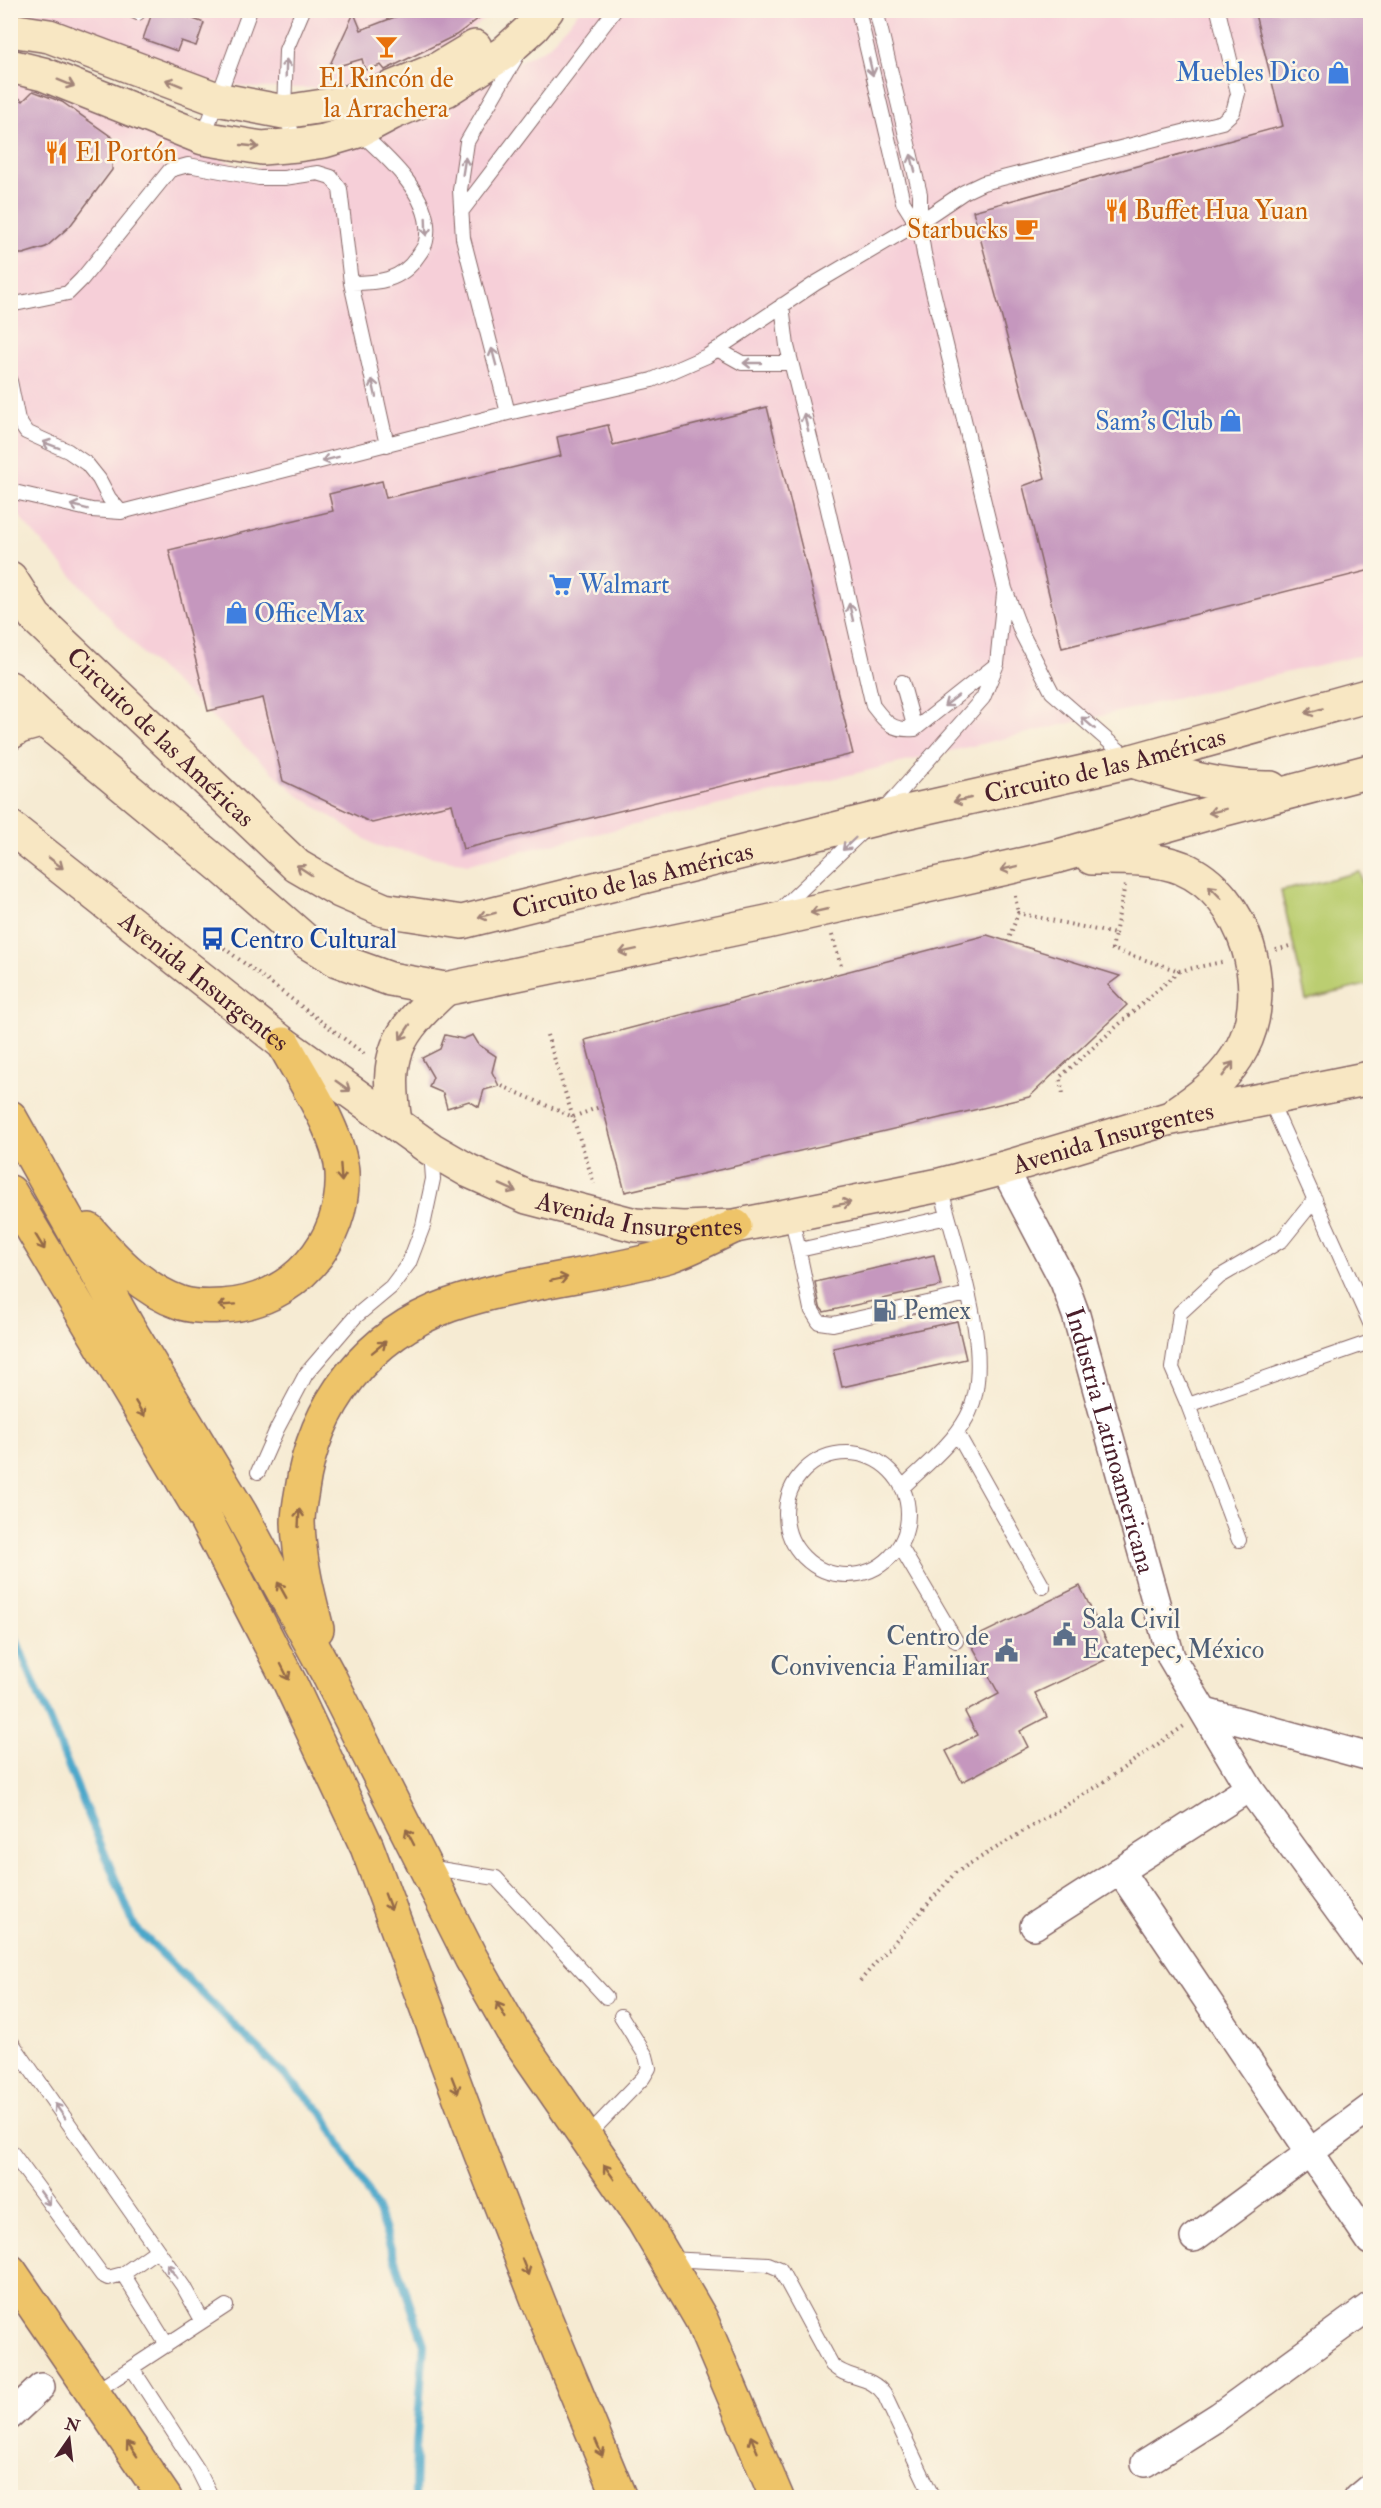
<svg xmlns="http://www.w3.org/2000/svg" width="1381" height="2508" viewBox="0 0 1381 2508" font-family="'IM FELL Double Pica',serif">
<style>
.built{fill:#f6cfd8}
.green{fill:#bbce71;stroke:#82764e;stroke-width:1.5}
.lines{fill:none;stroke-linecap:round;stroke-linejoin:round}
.stream{stroke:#4ca7ca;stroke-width:8}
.building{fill:#c597be}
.lane-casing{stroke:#866666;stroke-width:16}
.street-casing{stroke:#866666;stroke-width:30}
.secondary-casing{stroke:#866666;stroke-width:36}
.highway-casing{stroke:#866666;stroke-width:36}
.path{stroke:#866666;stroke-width:4;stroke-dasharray:1.5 4.5;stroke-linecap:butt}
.lane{stroke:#fff;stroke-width:14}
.street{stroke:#fff;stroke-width:27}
.secondary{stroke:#f8e7c3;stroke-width:33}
.highway{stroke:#eec469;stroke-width:33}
.oneway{stroke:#ae9aa0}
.oneway2{stroke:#a18377}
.oneway3{stroke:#946947}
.labels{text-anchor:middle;stroke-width:5;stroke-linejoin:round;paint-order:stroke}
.shop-label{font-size:26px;fill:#366cbe;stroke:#fcf5e5;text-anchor:end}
.food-label{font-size:26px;fill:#c56008;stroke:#fcf5e5;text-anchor:start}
.street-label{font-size:26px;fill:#4a1f2b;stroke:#fcf5e5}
.transit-label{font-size:26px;fill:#164399;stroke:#fcf5e5;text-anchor:start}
.service-label{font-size:26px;fill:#4e5e75;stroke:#fcf5e5;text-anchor:start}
</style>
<rect width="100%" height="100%" fill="#fcf5e5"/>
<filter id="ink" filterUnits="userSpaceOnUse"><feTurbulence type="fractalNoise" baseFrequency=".0167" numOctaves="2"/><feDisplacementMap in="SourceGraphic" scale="12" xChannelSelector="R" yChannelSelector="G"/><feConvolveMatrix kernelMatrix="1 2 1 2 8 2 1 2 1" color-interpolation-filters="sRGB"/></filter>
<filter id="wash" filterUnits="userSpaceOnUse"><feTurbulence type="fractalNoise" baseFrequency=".008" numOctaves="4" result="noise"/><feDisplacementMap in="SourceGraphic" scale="24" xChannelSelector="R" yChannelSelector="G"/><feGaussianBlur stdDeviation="1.35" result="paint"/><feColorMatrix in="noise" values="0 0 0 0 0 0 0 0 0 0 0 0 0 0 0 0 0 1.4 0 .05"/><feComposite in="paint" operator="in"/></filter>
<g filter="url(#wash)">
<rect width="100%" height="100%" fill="#f6ebd3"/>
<path class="built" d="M 10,11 L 494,11 L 459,40 L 379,80 L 332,88 L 254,88 L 199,79 L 11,18 Z
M 579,11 L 1370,11 L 1370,653 L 468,864 L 376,846 L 298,795 L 143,654 L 25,524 L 11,502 L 11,75 L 249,170 L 269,163 L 355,144 L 548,47 Z"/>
<path class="green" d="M 1360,872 L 1370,914 L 1370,984 L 1306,1000 L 1281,891 Z"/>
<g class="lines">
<path class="stream" d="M 10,1625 L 135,1927 L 323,2113 L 378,2211 L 424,2344 L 416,2448 L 415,2498"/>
</g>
<g id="blocks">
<path class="building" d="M 153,10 L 170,10 L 204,23 L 196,46 L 181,41 L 177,51 L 143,39 Z
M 413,10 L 490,10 L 456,35 L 385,70 L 381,65 L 365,70 L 362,59 L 328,69 L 354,13 L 361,30 Z
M 1254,10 L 1371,10 L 1371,570 L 1062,648 L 1023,486 L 1045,478 L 973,211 L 1283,126 Z
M 10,91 L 23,101 L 33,91 L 62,102 L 113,138 L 112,170 L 70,226 L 46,247 L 23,254 L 10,254 Z
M 767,407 L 853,754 L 463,849 L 452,804 L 372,823 L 283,781 L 263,698 L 208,711 L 169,550 L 333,511 L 329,494 L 382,481 L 386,498 L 561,456 L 557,437 L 608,425 L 613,445 Z
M 987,935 L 1120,976 L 1108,985 L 1127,1005 L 1029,1097 L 625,1192 L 585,1040 Z
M 445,1035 L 463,1039 L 473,1035 L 479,1045 L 496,1056 L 492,1072 L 499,1086 L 484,1090 L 479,1107 L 469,1101 L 447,1108 L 443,1093 L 429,1087 L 433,1077 L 422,1058 L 440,1049 Z
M 934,1255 L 941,1286 L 824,1312 L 820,1307 L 815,1282 Z
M 957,1321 L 966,1359 L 842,1387 L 833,1348 Z
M 1080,1586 L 1114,1656 L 1035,1693 L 1047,1717 L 1020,1731 L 1028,1747 L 962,1782 L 946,1751 L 977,1735 L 965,1712 L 999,1694 L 969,1640 Z"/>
</g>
</g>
<g filter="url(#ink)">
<use href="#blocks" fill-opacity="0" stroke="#866666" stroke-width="1.5"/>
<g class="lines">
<defs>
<path id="lane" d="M 132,10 L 138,13 L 138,10
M 858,10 L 903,202 L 920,229
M 876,10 L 920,194 L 920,229 L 924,254 L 1005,589 L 1022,634 L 1052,692 L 1130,760
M 203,138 L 250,10
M 297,145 L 284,112 L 286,50 L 303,10
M 461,212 L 615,10
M 351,283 C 378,283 401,281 417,257 C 420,253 425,247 426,241 C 436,199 386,156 358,131
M 10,305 L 68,293 L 82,279 L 170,170 L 188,165 L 259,178 L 284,178 L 318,173 L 331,177 L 340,189 L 351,283 L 387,445
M 782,305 L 787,346 L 827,505 L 873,706 C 886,723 892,731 915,729 L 997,664
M 717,349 L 742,363 L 791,363
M 10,381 L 18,420 L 26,432 L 68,451 L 87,464 L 99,479 L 109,498 L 121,512
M 508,413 L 463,238 L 460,190 L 467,142 L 518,54
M 10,491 L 92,510 L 121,512 L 508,413 L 652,380 L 707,356 L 816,283 L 921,221 L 964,192 L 983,183 L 1222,122 L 1233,112 L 1238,93 L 1218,10
M 902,682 L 915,729
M 884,810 L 983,698 L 997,664 L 1004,594
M 778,912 L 864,830
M 1269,1098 L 1370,1323
M 791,1214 L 811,1309 L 819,1322 L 833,1324 L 968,1294
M 799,1250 L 948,1217
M 1188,1405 L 1172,1368 L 1180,1313 L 1219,1277 L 1282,1240 L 1315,1199
M 957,1433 L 1043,1587
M786 1514a61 61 0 1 1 122 0a61 61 0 1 1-122 0Z
M 258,1472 L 277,1429 L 306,1374 L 355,1317 L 391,1287 L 409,1263 L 423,1226 L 433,1179 L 431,1151
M 902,1488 C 924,1466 952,1445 967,1417 C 998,1360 954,1245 940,1185
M 1239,1540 L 1188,1405 L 1370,1342
M 900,1546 L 956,1641
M 427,1867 L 496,1878 L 606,1997
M 10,2040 L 183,2286 L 202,2320
M 585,2138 L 643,2078 L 649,2068 L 646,2056 L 621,2016
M 10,2150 L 102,2275 L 108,2278 L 123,2274 L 157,2250
M 668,2259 L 768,2264 L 780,2269 L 832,2365 C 848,2380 871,2375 884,2394 L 933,2498
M 123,2274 L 167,2345
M 132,2368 L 198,2470 L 212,2498
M 93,2393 L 226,2306"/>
<g id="street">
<path id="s1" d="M 1004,1168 L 1064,1282 L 1076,1315 L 1171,1657 L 1249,1788 L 1370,1954"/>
<path d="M 1205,1712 L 1370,1757"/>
<path d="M 1120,1871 L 1370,2241"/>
<path d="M 1034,1926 L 1249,1788"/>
<path d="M 1194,2238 L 1370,2108"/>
<path d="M 10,2416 L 41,2387"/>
<path d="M 1145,2463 L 1219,2416 L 1370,2306"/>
<path d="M 1358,2498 L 1370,2488"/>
</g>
<g id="secondary">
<path d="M 10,30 L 49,36 L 217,99 L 284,112 L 343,103 L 384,91 L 438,69 L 475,47"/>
<path d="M 10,66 L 43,74 L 203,138 L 262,148 L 297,145 L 324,141 L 358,131 L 392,113 L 446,90 L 504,53 L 533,27 L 547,10"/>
<path id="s2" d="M 10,578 L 35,617 L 297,866 L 340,891 L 384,910 L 462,922 L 875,819 L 1132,761 L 1370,695"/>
<path d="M 10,688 L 44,720 L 224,869 L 307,942 L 337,960 L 390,979 L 445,989 L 767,922 L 1055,857 L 1206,814 L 1370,771"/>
<path d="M 10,733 L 19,727 L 44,720"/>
<path d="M 1132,761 C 1177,775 1224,789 1271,788"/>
<path id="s3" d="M 10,827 L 284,1044 L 431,1149 L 469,1171 L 527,1197 L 635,1225 L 683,1228 L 735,1226 L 940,1185 L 1004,1168 L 1167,1119 L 1370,1078"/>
<path d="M 1092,858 C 1122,858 1154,857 1182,868 C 1246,895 1273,989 1242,1048 C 1228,1076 1204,1095 1178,1112"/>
<path d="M 395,1122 C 385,1053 395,1035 445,989"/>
</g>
<path id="highway" d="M 10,1117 L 128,1327 L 241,1514 L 330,1678 L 471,1958 L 512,2030 L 643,2220 L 701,2319 L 777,2498
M 10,1192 L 205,1518 L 290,1683 L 367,1847 L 480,2152 L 539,2303 L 620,2498
M 89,1230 C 115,1260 143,1290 181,1303 C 194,1307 209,1307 222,1306 C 292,1303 346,1242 342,1172 C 339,1131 303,1080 284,1044
M 317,1629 C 308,1594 299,1559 298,1522 C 298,1512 300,1501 302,1490 C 314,1405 368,1334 450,1305 C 521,1281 597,1276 668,1256 C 691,1249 713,1236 735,1226
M 10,2271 L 165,2498"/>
</defs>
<use href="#lane" class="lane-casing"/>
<use href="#street" class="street-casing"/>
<use href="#secondary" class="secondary-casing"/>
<use href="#highway" class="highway-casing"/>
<path class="path" d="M 1015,896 L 1018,913
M 1115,934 L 1125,885
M 832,935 L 841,966
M 1008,942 L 1018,913 L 1115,934 L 1112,949 L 1179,971 L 1060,1077 L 1063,1094
M 224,948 L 367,1056
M 1276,950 L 1293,945
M 1179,971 L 1222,962
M 547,1035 L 594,1184
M 502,1086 L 573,1117 L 602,1106
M 860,1981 L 955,1873 L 1096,1787 L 1184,1726"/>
<use href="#lane" class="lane"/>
<use href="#street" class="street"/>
<use href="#secondary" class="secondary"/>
<use href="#highway" class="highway"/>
</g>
<defs><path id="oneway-shaft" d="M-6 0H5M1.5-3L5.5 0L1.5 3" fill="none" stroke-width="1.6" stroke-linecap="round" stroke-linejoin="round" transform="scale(1.5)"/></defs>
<g class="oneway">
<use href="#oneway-shaft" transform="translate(871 67) rotate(77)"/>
<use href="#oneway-shaft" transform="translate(286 68) rotate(-88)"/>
<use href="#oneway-shaft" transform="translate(913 163) rotate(-104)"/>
<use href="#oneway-shaft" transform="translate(464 166) rotate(-81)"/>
<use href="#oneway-shaft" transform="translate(426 227) rotate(88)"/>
<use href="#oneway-shaft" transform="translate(494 357) rotate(-105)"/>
<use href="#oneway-shaft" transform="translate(752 363) rotate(180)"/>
<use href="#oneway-shaft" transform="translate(374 388) rotate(-102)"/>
<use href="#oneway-shaft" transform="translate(806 422) rotate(-104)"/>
<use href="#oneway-shaft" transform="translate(51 445) rotate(-159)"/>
<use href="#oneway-shaft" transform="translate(330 459) rotate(166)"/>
<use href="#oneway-shaft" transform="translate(79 507) rotate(-166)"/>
<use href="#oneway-shaft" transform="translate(851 612) rotate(-103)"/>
<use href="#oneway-shaft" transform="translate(951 701) rotate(142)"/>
<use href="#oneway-shaft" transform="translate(1088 723) rotate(-139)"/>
<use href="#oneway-shaft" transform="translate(849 844) rotate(136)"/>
<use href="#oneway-shaft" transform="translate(60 2111) rotate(-125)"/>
<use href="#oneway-shaft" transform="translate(45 2198) rotate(54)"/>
<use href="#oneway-shaft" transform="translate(172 2271) rotate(-126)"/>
</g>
<g class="oneway2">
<use href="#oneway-shaft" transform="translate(66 83) rotate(22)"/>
<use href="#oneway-shaft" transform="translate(174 83) rotate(-158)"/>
<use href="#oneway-shaft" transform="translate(250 146) rotate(6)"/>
<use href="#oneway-shaft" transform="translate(1314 711) rotate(164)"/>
<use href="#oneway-shaft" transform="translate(962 800) rotate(167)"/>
<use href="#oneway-shaft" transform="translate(1217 811) rotate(166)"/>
<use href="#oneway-shaft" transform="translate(56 863) rotate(38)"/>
<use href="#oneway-shaft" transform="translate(1009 868) rotate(167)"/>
<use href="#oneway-shaft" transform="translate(304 870) rotate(-147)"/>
<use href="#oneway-shaft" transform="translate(1215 892) rotate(-134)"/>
<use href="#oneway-shaft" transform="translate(819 911) rotate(167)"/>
<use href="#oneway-shaft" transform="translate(487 915) rotate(166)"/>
<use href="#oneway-shaft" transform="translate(628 951) rotate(168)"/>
<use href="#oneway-shaft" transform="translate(405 1032) rotate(124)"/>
<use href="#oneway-shaft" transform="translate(1228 1069) rotate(-53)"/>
<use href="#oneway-shaft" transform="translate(343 1086) rotate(35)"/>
<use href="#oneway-shaft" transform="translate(508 1188) rotate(24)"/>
<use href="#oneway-shaft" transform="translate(842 1204) rotate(-11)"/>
</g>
<g class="oneway3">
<use href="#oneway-shaft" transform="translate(341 1173) rotate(86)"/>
<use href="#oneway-shaft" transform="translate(40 1242) rotate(59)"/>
<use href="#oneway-shaft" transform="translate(559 1279) rotate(-12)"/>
<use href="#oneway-shaft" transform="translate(227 1305) rotate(176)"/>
<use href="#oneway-shaft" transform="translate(379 1347) rotate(-39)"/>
<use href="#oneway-shaft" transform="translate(140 1409) rotate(59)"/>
<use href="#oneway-shaft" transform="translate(299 1518) rotate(-87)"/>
<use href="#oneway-shaft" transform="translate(282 1590) rotate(-119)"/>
<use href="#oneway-shaft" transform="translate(285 1672) rotate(63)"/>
<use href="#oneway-shaft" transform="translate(410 1837) rotate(-117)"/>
<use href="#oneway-shaft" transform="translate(388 1902) rotate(69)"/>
<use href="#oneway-shaft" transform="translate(501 2010) rotate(-119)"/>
<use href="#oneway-shaft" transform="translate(455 2085) rotate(69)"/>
<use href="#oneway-shaft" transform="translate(609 2172) rotate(-125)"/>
<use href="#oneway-shaft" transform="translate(525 2267) rotate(69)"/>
<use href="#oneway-shaft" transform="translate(754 2444) rotate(-113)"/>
<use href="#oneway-shaft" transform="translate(599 2448) rotate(67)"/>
<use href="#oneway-shaft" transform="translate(132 2449) rotate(-125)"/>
</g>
</g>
<defs>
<symbol id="bar-bare" viewBox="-9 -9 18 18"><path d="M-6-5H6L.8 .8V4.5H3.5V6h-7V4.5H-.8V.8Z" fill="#e8710a" stroke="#fcf5e5" stroke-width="2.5" paint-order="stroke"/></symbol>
<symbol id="shop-bare" viewBox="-9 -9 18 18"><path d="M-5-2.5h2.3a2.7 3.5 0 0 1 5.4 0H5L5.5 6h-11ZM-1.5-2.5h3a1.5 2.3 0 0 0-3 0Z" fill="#3f7fe0" stroke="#fcf5e5" stroke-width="2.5" paint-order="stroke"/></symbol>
<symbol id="restaurant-bare" viewBox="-9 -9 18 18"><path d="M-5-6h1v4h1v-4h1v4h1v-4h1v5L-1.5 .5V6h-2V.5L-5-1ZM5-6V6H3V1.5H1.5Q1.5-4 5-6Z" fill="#e8710a" stroke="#fcf5e5" stroke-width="2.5" paint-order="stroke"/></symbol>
<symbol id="cafe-bare" viewBox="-9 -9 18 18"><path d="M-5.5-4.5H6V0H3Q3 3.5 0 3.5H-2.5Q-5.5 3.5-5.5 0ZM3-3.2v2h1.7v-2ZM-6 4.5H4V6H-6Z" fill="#e8710a" stroke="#fcf5e5" stroke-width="2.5" paint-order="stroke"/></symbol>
<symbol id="supermarket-bare" viewBox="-9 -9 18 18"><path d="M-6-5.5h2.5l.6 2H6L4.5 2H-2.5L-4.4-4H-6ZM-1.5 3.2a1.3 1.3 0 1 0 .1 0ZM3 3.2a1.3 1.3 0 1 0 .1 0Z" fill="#3f7fe0" stroke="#fcf5e5" stroke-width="2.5" paint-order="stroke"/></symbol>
<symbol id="bus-bare" viewBox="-9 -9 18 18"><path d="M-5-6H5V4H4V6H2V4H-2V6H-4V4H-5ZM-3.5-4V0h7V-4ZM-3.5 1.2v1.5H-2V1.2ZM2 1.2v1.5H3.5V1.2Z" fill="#1a4fb4" stroke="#fcf5e5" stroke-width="2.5" paint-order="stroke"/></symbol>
<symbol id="fuel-bare" viewBox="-9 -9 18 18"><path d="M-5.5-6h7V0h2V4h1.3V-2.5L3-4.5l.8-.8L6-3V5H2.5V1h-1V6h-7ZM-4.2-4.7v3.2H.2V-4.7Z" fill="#5c6f8a" stroke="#fcf5e5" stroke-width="2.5" paint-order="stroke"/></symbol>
<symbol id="civic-bare" viewBox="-9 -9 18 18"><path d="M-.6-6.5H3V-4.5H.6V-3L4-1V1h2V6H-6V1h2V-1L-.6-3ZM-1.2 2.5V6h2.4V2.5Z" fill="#5c6f8a" stroke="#fcf5e5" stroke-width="2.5" paint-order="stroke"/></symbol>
</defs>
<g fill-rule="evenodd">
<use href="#bar-bare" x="370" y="30" width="33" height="33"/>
<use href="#shop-bare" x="1322" y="56" width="33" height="33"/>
<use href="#restaurant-bare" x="40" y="136" width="33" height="33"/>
<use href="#restaurant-bare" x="1100" y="194" width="33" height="33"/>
<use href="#cafe-bare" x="1010" y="212" width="33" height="33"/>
<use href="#shop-bare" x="1214" y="404" width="33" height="33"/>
<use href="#supermarket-bare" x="544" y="568" width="33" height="33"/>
<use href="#shop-bare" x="220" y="596" width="33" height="33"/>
<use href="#bus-bare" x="196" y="922" width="33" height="33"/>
<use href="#fuel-bare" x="868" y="1294" width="33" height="33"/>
<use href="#civic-bare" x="1048" y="1618" width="33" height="33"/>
<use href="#civic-bare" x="990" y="1634" width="33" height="33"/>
</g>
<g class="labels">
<g class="shop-label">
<text x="1320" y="81">Muebles Dico</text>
<text x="1213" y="430">Sam's Club</text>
<text x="579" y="593" text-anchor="start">Walmart</text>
<text x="254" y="622" text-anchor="start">OfficeMax</text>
</g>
<g class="food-label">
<text x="386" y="87" text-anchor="middle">El Rincón de<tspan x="386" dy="30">la Arrachera</tspan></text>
<text x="75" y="161">El Portón</text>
<text x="1134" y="219">Buffet Hua Yuan</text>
<text x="1008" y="238" text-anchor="end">Starbucks</text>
</g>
<g class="street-label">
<text dy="9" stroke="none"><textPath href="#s2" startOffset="220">Circuito de las Américas</textPath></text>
<text dy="9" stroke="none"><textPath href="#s2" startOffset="1246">Circuito de las Américas</textPath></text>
<text dy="9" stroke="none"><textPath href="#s2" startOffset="760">Circuito de las Américas</textPath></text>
<text dy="9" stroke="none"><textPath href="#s3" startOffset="248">Avenida Insurgentes</textPath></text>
<text dy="9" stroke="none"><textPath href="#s3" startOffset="1238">Avenida Insurgentes</textPath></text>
<text dy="9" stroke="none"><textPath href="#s3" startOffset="752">Avenida Insurgentes</textPath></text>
<text dy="9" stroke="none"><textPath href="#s1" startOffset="294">Industria Latinoamericana</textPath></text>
</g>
<g class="transit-label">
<text x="230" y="948">Centro Cultural</text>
</g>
<g class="service-label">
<text x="903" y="1319">Pemex</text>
<text x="1082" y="1628">Sala Civil<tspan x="1082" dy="30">Ecatepec, México</tspan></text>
<text x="989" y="1645" text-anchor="end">Centro de<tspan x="989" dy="30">Convivencia Familiar</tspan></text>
</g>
</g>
<rect width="1381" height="2508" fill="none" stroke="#fcf5e5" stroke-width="36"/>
<g transform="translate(69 2439) rotate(14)" stroke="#fcf5e5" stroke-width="4.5" paint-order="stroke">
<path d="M0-4.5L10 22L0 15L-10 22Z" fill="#4a1f2b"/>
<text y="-9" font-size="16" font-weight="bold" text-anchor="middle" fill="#4a1f2b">N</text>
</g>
</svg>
